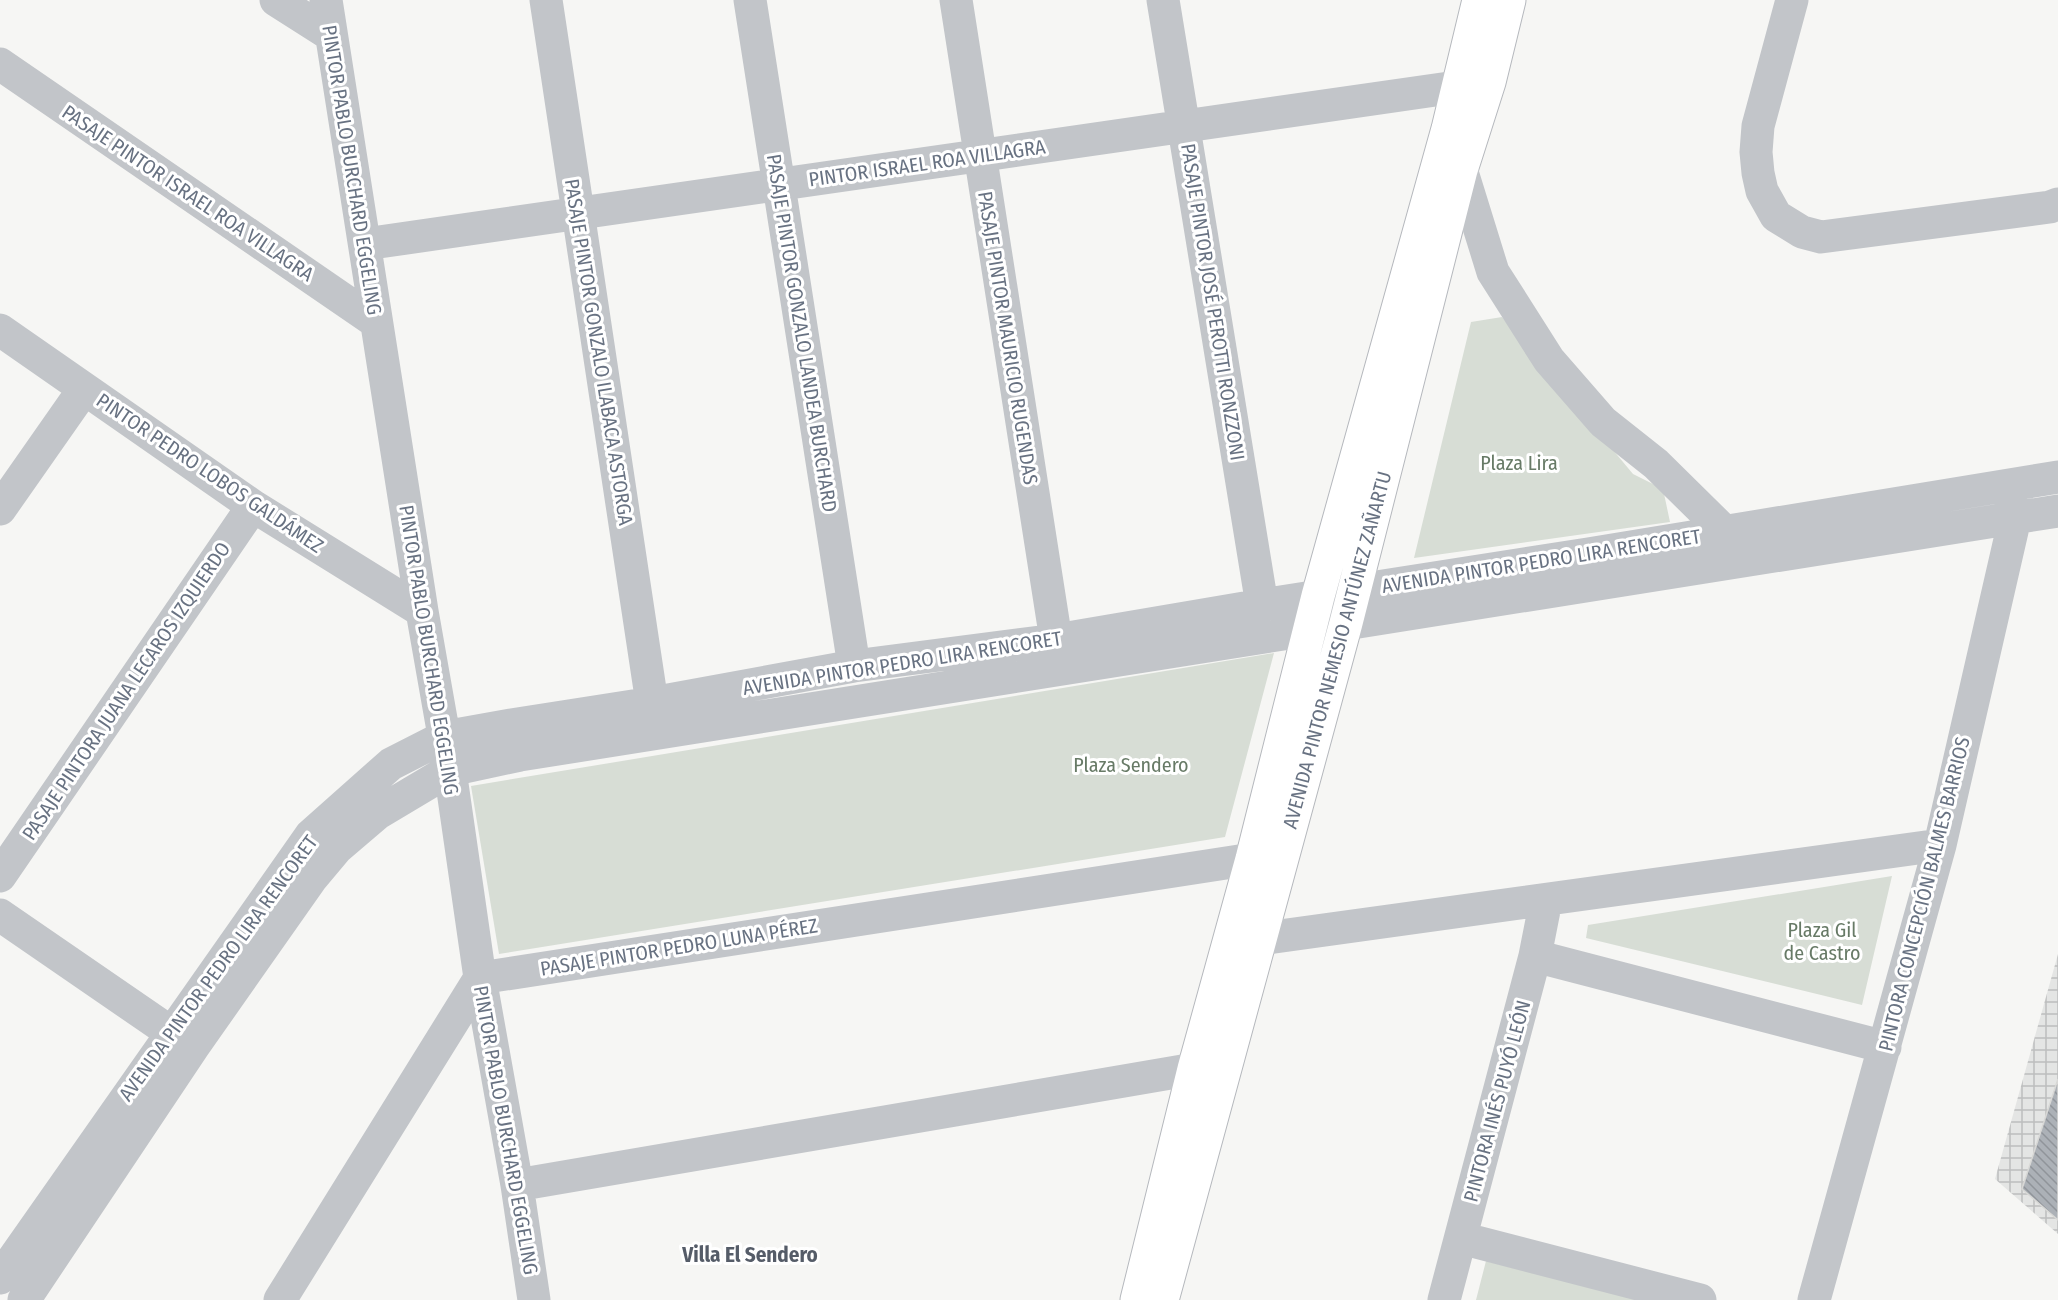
<svg xmlns="http://www.w3.org/2000/svg" width="2058" height="1300" viewBox="0 0 2058 1300" font-family="'Fira Sans Condensed',sans-serif">
<style>
.industrial{fill:url(#industrial-grid)}
.park{fill:#d7ddd5}
.building{fill:url(#building-back-hatch);stroke:#d8d8d6;stroke-width:1.5}
.lines{fill:none;stroke-linecap:round;stroke-linejoin:round}
.secondary-casing{stroke:#b5b8bd;stroke-width:35}
.street{stroke:#c2c5c9;stroke-width:33}
.secondary{stroke:#fff;stroke-width:33}
.labels{text-anchor:middle;stroke-width:6;stroke-linejoin:round;paint-order:stroke}
.street-label{font-size:20px;fill:#687282;stroke:#fff}
.park-label{font-size:20px;fill:#677a66;stroke:#fff}
.neighbourhood-label{font-size:21px;font-weight:bold;fill:#555c68;stroke:#fff}
</style>
<defs>
<pattern id="industrial-grid" width="8" height="8" patternUnits="userSpaceOnUse" patternTransform="scale(1.5)"><rect width="8" height="8" fill="#e4e5e4"/><path d="M0 4h8M4 0v8" fill="none" stroke="#bdbebe"/></pattern>
<pattern id="building-back-hatch" width="6" height="6" patternUnits="userSpaceOnUse" patternTransform="scale(1.5)"><rect width="6" height="6" fill="#acb1b7"/><path d="M-1 5l2 2M0 0l6 6M5-1l2 2" fill="none" stroke="#90949a"/></pattern>
</defs>
<rect width="100%" height="100%" fill="#f6f6f4"/>
<path class="industrial" d="M 2058,954 L 2058,1234 L 1995,1179 Z"/>
<path class="park" d="M 1502,317 L 1633,474 L 1663,489 L 1670,522 L 1414,558 L 1471,322 Z
M 1274,653 L 1225,837 L 499,954 L 471,786 Z
M 1892,876 L 1862,1005 L 1586,938 L 1588,925 Z
M 1486,1261 L 1638,1300 L 1476,1300 Z"/>
<path class="building" d="M 2058,1079 L 2058,1220 L 2022,1189 Z"/>
<g class="lines">
<defs>
<path id="secondary" d="M 1137,1300 L 1194,1069 L 1252,859 L 1318,596 L 1448,129 L 1479,0
M 1162,1300 L 1346,623 L 1461,170 L 1489,82 L 1509,0"/>
</defs>
<use href="#secondary" class="secondary-casing"/>
<path class="street" d="M 276,0 L 331,35
M 326,0 L 422,611 L 450,770 L 480,978 L 517,1185 L 534,1300
M 546,0 L 652,703
M 750,0 L 854,666
M 956,0 L 1056,640
M 1163,0 L 1262,605
M 1792,0 L 1758,126 L 1756,152 L 1758,173 L 1762,191 L 1776,216 L 1802,232 L 1821,237 L 2050,207 L 2058,204
M 0,64 L 376,322
M 1457,156 L 1493,272 L 1549,360 L 1603,422 L 1656,464 L 1725,532
M 365,244 L 1484,83
M 0,330 L 253,506 L 422,611
M 0,509 L 84,389
M 0,876 L 253,506
M 0,915 L 189,1045
M 1259,939 L 1940,845
M 1535,956 L 1885,1047
M 517,1185 L 1194,1069
M 1461,1238 L 1700,1300
M 0,1278 L 311,835 L 391,764 L 444,737 L 511,725 L 652,703 L 854,666 L 1056,640 L 1262,605 L 1588,554 L 2058,477
M 24,1300 L 193,1047 L 311,879 L 337,848 L 378,813 L 450,770 L 520,755 L 2058,511
M 280,1300 L 480,978 L 1252,859
M 1444,1300 L 1535,956 L 1546,900
M 1814,1300 L 1940,845 L 2015,518 L 2011,500"/>
<use href="#secondary" class="secondary"/>
</g>
<g class="labels">
<g class="street-label">
<text transform="translate(927 163) rotate(-8)" y="7">PINTOR ISRAEL ROA VILLAGRA</text>
<text transform="translate(352 170) rotate(81)" y="7">PINTOR PABLO BURCHARD EGGELING</text>
<text transform="translate(188 193) rotate(34)" y="7">PASAJE PINTOR ISRAEL ROA VILLAGRA</text>
<text transform="translate(1213 302) rotate(81)" y="7">PASAJE PINTOR JOSÉ PEROTTI RONZZONI</text>
<text transform="translate(802 333) rotate(81)" y="7">PASAJE PINTOR GONZALO LANDEA BURCHARD</text>
<text transform="translate(1008 338) rotate(81)" y="7">PASAJE PINTOR MAURICIO RUGENDAS</text>
<text transform="translate(599 352) rotate(81)" y="7">PASAJE PINTOR GONZALO ILABACA ASTORGA</text>
<text transform="translate(210 473) rotate(34)" y="7">PINTOR PEDRO LOBOS GALDÁMEZ</text>
<text transform="translate(1541 561) rotate(-9)" y="7">AVENIDA PINTOR PEDRO LIRA RENCORET</text>
<text transform="translate(429 650) rotate(81)" y="7">PINTOR PABLO BURCHARD EGGELING</text>
<text transform="translate(1337 650) rotate(-75)" y="7">AVENIDA PINTOR NEMESIO ANTÚNEZ ZAÑARTU</text>
<text transform="translate(902 663) rotate(-9)" y="7">AVENIDA PINTOR PEDRO LIRA RENCORET</text>
<text transform="translate(126 691) rotate(-56)" y="7">PASAJE PINTORA JUANA LECAROS IZQUIERDO</text>
<text transform="translate(1924 894) rotate(-76)" y="7">PINTORA CONCEPCIÓN BALMES BARRIOS</text>
<text transform="translate(679 947) rotate(-9)" y="7">PASAJE PINTOR PEDRO LUNA PÉREZ</text>
<text transform="translate(218 968) rotate(-54)" y="7">AVENIDA PINTOR PEDRO LIRA RENCORET</text>
<text transform="translate(1497 1101) rotate(-75)" y="7">PINTORA INÉS PUYÓ LEÓN</text>
<text transform="translate(506 1130) rotate(80)" y="7">PINTOR PABLO BURCHARD EGGELING</text>
</g>
<g class="park-label">
<text x="1519" y="470">Plaza Lira</text>
<text x="1131" y="772">Plaza Sendero</text>
<text x="1822" y="937">Plaza Gil<tspan x="1822" dy="23">de Castro</tspan></text>
</g>
<g class="neighbourhood-label">
<text x="750" y="1262">Villa El Sendero</text>
</g>
</g>
</svg>
